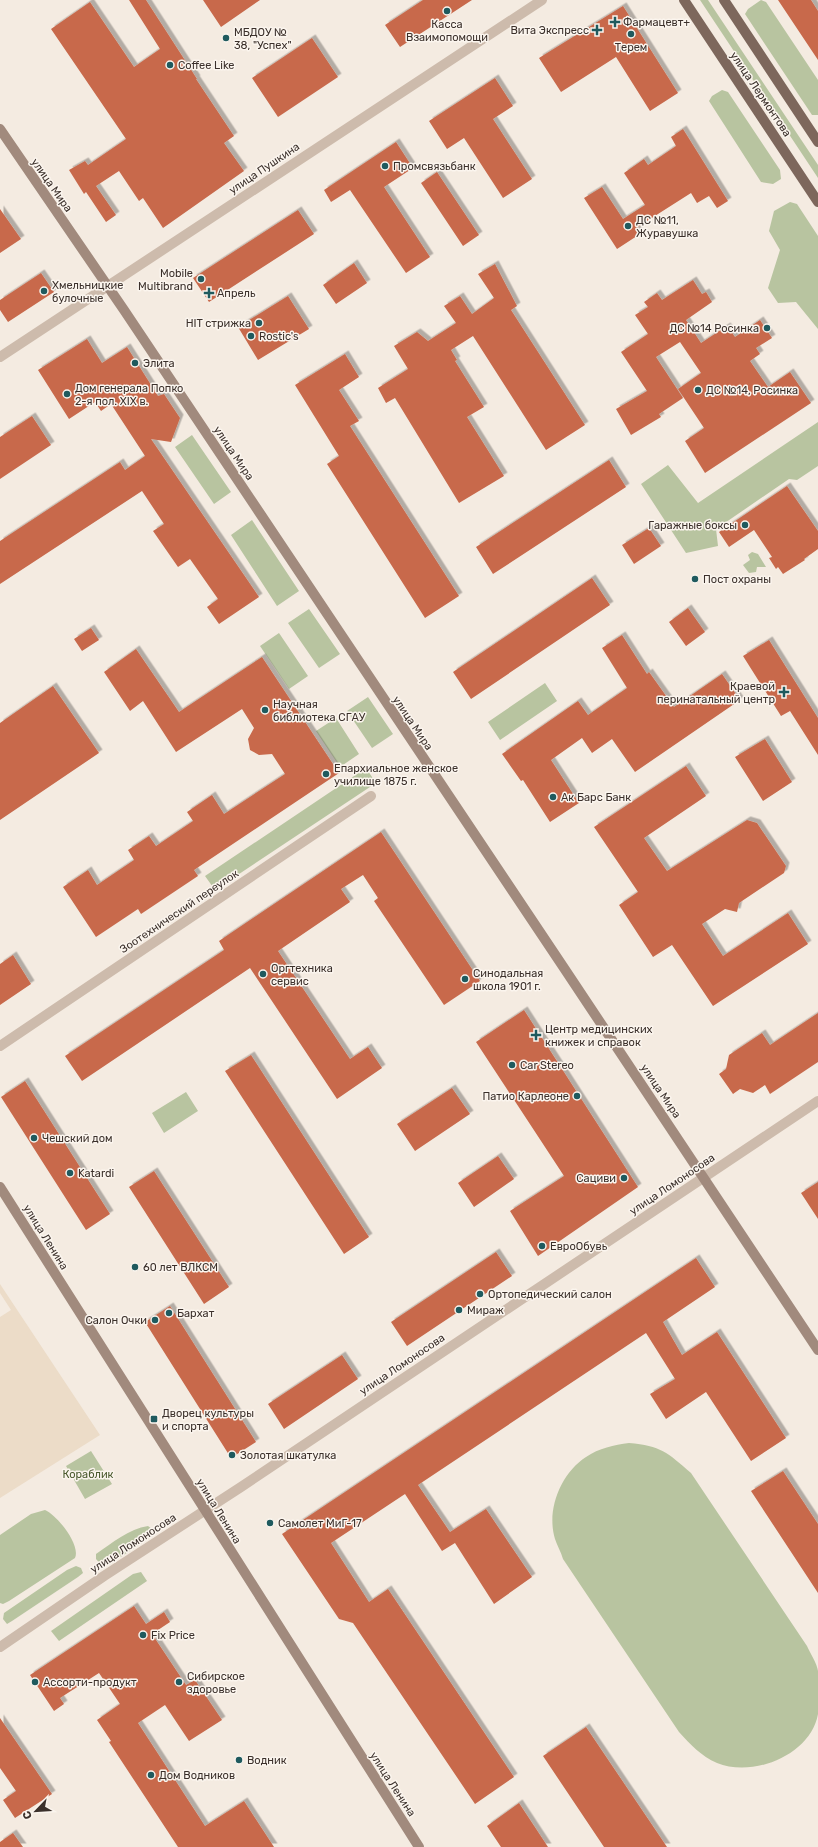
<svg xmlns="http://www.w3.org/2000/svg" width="818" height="1847" viewBox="0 0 818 1847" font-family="Rubik,sans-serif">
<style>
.green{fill:#b8c4a0}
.plaza{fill:#ecdcc8}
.building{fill:#c8694b;filter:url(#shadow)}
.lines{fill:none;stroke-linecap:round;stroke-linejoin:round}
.minor{stroke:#cdbbac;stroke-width:10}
.tertiary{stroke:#cdbbac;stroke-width:10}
.secondary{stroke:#a18a7d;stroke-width:10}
.primary{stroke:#7d675c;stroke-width:10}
.poi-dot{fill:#1f5a5e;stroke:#fbf5ee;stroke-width:1.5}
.labels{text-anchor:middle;stroke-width:3;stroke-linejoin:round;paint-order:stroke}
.poi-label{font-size:11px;fill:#3b302b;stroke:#fbf5ee;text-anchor:start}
.street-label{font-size:11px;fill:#3b302b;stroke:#fbf5ee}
.park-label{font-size:11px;fill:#4a5a2e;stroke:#fbf5ee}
</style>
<defs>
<filter id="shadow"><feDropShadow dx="3.5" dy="-3.5" stdDeviation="0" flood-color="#0004"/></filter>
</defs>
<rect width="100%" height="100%" fill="#f4ebe1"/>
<path class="green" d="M 700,0 L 708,0 L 818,165 L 818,178 Z
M 761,0 L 766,2 L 818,80 L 818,115 L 812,115 L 745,14 L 748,9 Z
M 722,90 L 728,92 L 780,170 L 781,179 L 773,184 L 761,182 L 709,101 L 712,96 Z
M 790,202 L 797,204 L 818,236 L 818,329 L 796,302 L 778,303 L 768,288 L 780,250 L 769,231 L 774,211 Z
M 818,422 L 818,466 L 797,480 L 789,479 L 716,529 L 718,546 L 686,553 L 641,484 L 668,465 L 698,503 Z
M 192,435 L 231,492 L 214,504 L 175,447 Z
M 252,520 L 299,591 L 277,606 L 231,535 Z
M 752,552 L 758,554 L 766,567 L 757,567 L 756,572 L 749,573 L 743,565 L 750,560 L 748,555 Z
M 309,609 L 340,654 L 319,668 L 288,623 Z
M 279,633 L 308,676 L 289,689 L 260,646 Z
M 545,683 L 557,701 L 500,740 L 488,722 Z
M 368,697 L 393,734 L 372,748 L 347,711 Z
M 336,718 L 359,754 L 340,767 L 316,731 Z
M 366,768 L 376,783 L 215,890 L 205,876 Z
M 186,1092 L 198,1111 L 164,1133 L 152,1113 Z
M 629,1443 C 661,1446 667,1452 691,1473 L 807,1646 C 810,1653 817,1663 818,1671 C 818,1681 818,1704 818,1714 C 811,1755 753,1778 717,1763 C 701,1756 690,1744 679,1732 L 563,1559 C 561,1552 557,1545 555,1539 C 546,1510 561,1473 586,1457 C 599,1448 614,1445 629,1443 Z
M 91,1451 L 112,1484 L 85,1499 L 66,1466 Z
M 45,1510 C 57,1515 81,1545 75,1558 L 9,1601 L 3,1604 L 0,1603 L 0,1535 L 31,1514 Z
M 148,1526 L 152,1529 L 152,1536 L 110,1564 L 103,1567 L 96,1559 L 96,1554 C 112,1543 129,1529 148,1526 Z
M 76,1566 L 81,1568 L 83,1573 L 78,1577 L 12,1621 L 7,1624 L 3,1619 L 4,1613 L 67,1570 Z
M 141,1572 L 147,1581 L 59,1641 L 51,1631 L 133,1574 Z"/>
<path class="plaza" d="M 0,1284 L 100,1435 L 0,1498 L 0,1317 L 11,1310 L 0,1293 Z"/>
<path class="building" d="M 129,0 L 146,0 L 197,79 L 196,79 L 234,136 L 224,143 L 244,171 L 163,228 L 143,198 L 139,201 L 119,171 L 96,186 L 116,215 L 106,222 L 86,192 L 84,194 L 69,170 L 85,161 L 88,165 L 126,139 L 51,29 L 90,2 L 134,67 L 160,49 Z
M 203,0 L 260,0 L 221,27 Z
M 423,0 L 472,0 L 400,47 L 385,25 Z
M 778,0 L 811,0 L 818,11 L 818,60 Z
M 623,6 L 678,93 L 650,111 L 616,57 L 561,92 L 539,58 Z
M 312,38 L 338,77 L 278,117 L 252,78 Z
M 495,78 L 513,106 L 493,119 L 532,179 L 503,198 L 464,138 L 447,149 L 429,121 Z
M 683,129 L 728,201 L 717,208 L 709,196 L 697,203 L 691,193 L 636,228 L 640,234 L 617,249 L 584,198 L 602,187 L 623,219 L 645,205 L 624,173 L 644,159 L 648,165 L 676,146 L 671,137 Z
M 396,142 L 413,168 L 384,187 L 430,257 L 406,273 L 350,190 L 331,202 L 324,190 Z
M 437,172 L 479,235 L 463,246 L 421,183 Z
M 0,209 L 21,239 L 0,253 Z
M 298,210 L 314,234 L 209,302 L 193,278 Z
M 354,263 L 367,283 L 336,304 L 323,285 Z
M 495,264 L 517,306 L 511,310 L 585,425 L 546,450 L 473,336 L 451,350 L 457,360 L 455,361 L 484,407 L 467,417 L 504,476 L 459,503 L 395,398 L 386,403 L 378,388 L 408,369 L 394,346 L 417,332 L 428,341 L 456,323 L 444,306 L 460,296 L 472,314 L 494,298 L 478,274 Z
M 41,273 L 54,292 L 8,322 L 0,310 L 0,300 Z
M 693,280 L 702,294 L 706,292 L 712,302 L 686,320 L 701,343 L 727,326 L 735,337 L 760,320 L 772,338 L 756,348 L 760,354 L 750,361 L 768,387 L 790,372 L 811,403 L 705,473 L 685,441 L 704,428 L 678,389 L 701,373 L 680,342 L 656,357 L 683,398 L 659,414 L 661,417 L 631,435 L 616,409 L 647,391 L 621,352 L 648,334 L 635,315 L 648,307 L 644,302 L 657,293 L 662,300 Z
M 288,296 L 309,329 L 258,360 L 238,327 Z
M 87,339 L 102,363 L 127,347 L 158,396 L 164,394 L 180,418 L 171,442 L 151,439 L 259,597 L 219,624 L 207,607 L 218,599 L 190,559 L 178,567 L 153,531 L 164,524 L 142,491 L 0,584 L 0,541 L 120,462 L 125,470 L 145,456 L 111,404 L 101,411 L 95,402 L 69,419 L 38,370 Z
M 345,354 L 359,377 L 339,390 L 359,421 L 350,426 L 459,596 L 425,618 L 327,464 L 339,456 L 295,385 Z
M 32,416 L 51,445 L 0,479 L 0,437 Z
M 609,460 L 626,487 L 493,574 L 476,547 Z
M 787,486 L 818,531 L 818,549 L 804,559 L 805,560 L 783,574 L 778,567 L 776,569 L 769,558 L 772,557 L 754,530 L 729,547 L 719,532 Z
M 649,528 L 661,546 L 634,564 L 622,545 Z
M 592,578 L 610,605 L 471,699 L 453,672 Z
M 688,608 L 705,632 L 686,646 L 669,622 Z
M 91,628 L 99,640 L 82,651 L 74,639 Z
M 622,635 L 647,674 L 649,672 L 674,707 L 722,674 L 740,700 L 635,772 L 612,739 L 592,753 L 582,738 L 551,760 L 579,803 L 550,822 L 523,780 L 521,781 L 502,754 L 578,701 L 588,715 L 627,688 L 602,648 Z
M 769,640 L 818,718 L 818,755 L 790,711 L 781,716 L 743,656 Z
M 136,649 L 179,712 L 262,657 L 339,773 L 194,870 L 198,876 L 141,914 L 138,909 L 96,937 L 63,887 L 88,870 L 97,885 L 134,860 L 128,850 L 149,836 L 156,846 L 193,821 L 187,812 L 212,795 L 224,814 L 285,774 L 272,754 L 259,755 L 250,750 L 248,739 L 254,728 L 242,709 L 176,752 L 143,701 L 130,711 L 104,672 Z
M 53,686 L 99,753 L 0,820 L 0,723 Z
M 765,739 L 792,782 L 763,801 L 735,757 Z
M 686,766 L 706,796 L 644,838 L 667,871 L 747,820 L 757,823 L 786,866 L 784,873 L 739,903 L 737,912 L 725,909 L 702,924 L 723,956 L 788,913 L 808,944 L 713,1006 L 672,945 L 653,957 L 619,905 L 638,892 L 594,827 Z
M 381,832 L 480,981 L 444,1005 L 374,901 L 378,898 L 363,875 L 341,889 L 350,902 L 278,951 L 350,1059 L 368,1047 L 382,1068 L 337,1099 L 250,968 L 82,1081 L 65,1056 L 224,950 L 219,941 Z
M 13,955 L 31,984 L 0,1005 L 0,964 Z
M 524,1010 L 638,1187 L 538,1256 L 510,1211 L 564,1176 L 476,1042 Z
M 818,1013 L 818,1062 L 770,1094 L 765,1085 L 753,1093 L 740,1089 L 733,1094 L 719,1074 L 726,1069 L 729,1055 L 762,1033 L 770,1045 Z
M 251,1055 L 369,1237 L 344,1254 L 225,1071 Z
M 25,1081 L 110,1214 L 86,1230 L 1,1097 Z
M 452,1088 L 470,1114 L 415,1151 L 397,1124 Z
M 498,1156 L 514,1179 L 474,1207 L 458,1183 Z
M 154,1171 L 229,1287 L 204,1304 L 129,1187 Z
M 818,1182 L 818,1219 L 801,1193 Z
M 496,1252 L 512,1276 L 407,1346 L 391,1322 Z
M 696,1258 L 715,1287 L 663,1322 L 682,1355 L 717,1332 L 786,1438 L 751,1461 L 706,1392 L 666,1419 L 650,1394 L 675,1379 L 646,1333 L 418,1485 L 450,1532 L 486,1509 L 532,1577 L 494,1604 L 455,1543 L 442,1551 L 405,1494 L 331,1543 L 369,1602 L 388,1589 L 514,1777 L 475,1804 L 353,1623 L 339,1619 L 282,1534 Z
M 170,1306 L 256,1442 L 231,1458 L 145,1322 Z
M 342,1355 L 358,1379 L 284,1429 L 268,1404 Z
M 783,1471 L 818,1524 L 818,1593 L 751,1491 Z
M 134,1606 L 146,1624 L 164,1612 L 170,1622 L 152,1634 L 186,1685 L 195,1680 L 222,1720 L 189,1741 L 165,1705 L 138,1723 L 205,1826 L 244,1801 L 274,1847 L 178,1847 L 109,1742 L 111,1741 L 97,1720 L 120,1704 L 99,1673 L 60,1698 L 64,1704 L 54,1711 L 30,1675 Z
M 0,1718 L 52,1794 L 15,1818 L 3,1800 L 16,1791 L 0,1768 Z
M 586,1727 L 667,1847 L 604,1847 L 543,1756 Z
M 519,1803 L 548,1847 L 501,1847 L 487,1826 Z
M 13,1833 L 23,1847 L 0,1847 L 0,1842 Z"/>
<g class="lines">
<path class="minor" d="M 0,1046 L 371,796"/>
<path class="tertiary" d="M 0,357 L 542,0
M 0,1647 L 104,1576 L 241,1487 L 818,1101"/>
<path class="secondary" d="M 0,129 L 124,310 L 564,968 L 818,1350
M 0,1187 L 419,1847"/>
<path class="primary" d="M 684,0 L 818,202
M 724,0 L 818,142"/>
</g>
<g class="poi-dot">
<circle cx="447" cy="11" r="4"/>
<path d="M613 16h4v4h4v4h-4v4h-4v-4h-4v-4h4z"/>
<path d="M595 24h4v4h4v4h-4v4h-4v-4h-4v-4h4z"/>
<circle cx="631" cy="34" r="4"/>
<circle cx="226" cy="38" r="4"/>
<circle cx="170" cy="65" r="4"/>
<circle cx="385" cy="166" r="4"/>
<circle cx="628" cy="226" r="4"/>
<circle cx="201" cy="279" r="4"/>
<circle cx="44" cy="291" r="4"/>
<path d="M207 287h4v4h4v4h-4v4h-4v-4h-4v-4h4z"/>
<circle cx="259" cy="323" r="4"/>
<circle cx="767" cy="328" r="4"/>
<circle cx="251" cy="336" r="4"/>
<circle cx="135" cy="363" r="4"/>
<circle cx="698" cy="390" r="4"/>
<circle cx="67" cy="394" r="4"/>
<circle cx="745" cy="525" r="4"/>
<circle cx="695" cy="579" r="4"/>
<path d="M782 686h4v4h4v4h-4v4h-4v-4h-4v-4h4z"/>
<circle cx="265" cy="710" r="4"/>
<circle cx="326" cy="774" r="4"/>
<circle cx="553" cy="797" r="4"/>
<circle cx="263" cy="974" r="4"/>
<circle cx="465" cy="979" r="4"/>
<path d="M534 1029h4v4h4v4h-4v4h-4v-4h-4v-4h4z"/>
<circle cx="512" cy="1065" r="4"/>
<circle cx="577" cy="1096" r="4"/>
<circle cx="34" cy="1138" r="4"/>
<circle cx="70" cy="1173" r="4"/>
<circle cx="624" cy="1178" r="4"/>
<circle cx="542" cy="1246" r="4"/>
<circle cx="135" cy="1267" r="4"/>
<circle cx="480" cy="1294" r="4"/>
<circle cx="459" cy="1310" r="4"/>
<circle cx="169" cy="1313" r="4"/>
<circle cx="155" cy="1320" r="4"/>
<rect x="150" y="1415" width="8" height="8" rx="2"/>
<circle cx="232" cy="1455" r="4"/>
<circle cx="270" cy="1523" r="4"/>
<circle cx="143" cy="1635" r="4"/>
<circle cx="35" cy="1682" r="4"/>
<circle cx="179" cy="1682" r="4"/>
<circle cx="239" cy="1760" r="4"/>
<circle cx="151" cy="1775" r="4"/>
</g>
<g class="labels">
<g class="poi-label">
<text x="623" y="26">Фармацевт+</text>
<text x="447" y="28" text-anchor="middle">Касса<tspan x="447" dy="13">Взаимопомощи</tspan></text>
<text x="589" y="34" text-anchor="end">Вита Экспресс</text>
<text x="234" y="36">МБДОУ №<tspan x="234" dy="13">38, "Успех"</tspan></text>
<text x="631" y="51" text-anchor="middle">Терем</text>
<text x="178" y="69">Coffee Like</text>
<text x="393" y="170">Промсвязьбанк</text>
<text x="636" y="224">ДС №11,<tspan x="636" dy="13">Журавушка</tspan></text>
<text x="193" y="277" text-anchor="end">Mobile<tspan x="193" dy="13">Multibrand</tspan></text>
<text x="52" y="289">Хмельницкие<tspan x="52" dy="13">булочные</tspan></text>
<text x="217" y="297">Апрель</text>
<text x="251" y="327" text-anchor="end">HIT стрижка</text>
<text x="759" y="332" text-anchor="end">ДС №14 Росинка</text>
<text x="259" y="340">Rostic's</text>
<text x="143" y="367">Элита</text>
<text x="75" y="392">Дом генерала Попко<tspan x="75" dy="13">2-я пол. XIX в.</tspan></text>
<text x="706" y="394">ДС №14, Росинка</text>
<text x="737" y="529" text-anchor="end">Гаражные боксы</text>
<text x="703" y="583">Пост охраны</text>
<text x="775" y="690" text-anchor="end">Краевой<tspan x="775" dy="13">перинатальный центр</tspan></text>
<text x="273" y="708">Научная<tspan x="273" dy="13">библиотека СГАУ</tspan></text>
<text x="334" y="772">Епархиальное женское<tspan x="334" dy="13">училище 1875 г.</tspan></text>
<text x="561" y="801">Ак Барс Банк</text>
<text x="271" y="972">Оргтехника<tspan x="271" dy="13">сервис</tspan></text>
<text x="473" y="977">Синодальная<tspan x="473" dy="13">школа 1901 г.</tspan></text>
<text x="545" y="1033">Центр медицинских<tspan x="545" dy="13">книжек и справок</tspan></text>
<text x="520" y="1069">Car Stereo</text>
<text x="569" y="1100" text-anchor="end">Патио Карлеоне</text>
<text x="42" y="1142">Чешский дом</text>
<text x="78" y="1177">Katardi</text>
<text x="616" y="1182" text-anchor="end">Сациви</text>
<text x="550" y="1250">ЕвроОбувь</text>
<text x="143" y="1271">60 лет ВЛКСМ</text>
<text x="488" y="1298">Ортопедический салон</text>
<text x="467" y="1314">Мираж</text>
<text x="177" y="1317">Бархат</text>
<text x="147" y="1324" text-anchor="end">Салон Очки</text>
<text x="162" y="1417">Дворец культуры<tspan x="162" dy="13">и спорта</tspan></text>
<text x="240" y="1459">Золотая шкатулка</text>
<text x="278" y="1527">Самолет МиГ-17</text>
<text x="151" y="1639">Fix Price</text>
<text x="187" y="1680">Сибирское<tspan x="187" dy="13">здоровье</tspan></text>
<text x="43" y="1686">Ассорти-продукт</text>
<text x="247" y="1764">Водник</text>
<text x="159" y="1779">Дом Водников</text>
</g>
<g class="street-label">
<text transform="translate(761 94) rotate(56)" y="4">улица Лермонтова</text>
<text transform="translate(264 168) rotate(-34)" y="4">улица Пушкина</text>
<text transform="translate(52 185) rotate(55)" y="4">улица Мира</text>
<text transform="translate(234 453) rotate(56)" y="4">улица Мира</text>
<text transform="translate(413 723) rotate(56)" y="4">улица Мира</text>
<text transform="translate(179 911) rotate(-34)" y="4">Зоотехнический переулок</text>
<text transform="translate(661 1091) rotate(56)" y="4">улица Мира</text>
<text transform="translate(672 1184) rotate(-34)" y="4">улица Ломоносова</text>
<text transform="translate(46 1237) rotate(58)" y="4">улица Ленина</text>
<text transform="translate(402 1364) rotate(-34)" y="4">улица Ломоносова</text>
<text transform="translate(219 1511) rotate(58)" y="4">улица Ленина</text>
<text transform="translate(133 1543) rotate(-33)" y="4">улица Ломоносова</text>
<text transform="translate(393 1784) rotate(57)" y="4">улица Ленина</text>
</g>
<g class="park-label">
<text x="88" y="1478">Кораблик</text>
</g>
</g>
<g transform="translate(36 1811) rotate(245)" stroke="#fbf5ee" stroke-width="3" paint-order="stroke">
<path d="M0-3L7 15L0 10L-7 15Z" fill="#3b302b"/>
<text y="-6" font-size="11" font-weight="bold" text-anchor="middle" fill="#3b302b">С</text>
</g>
</svg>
